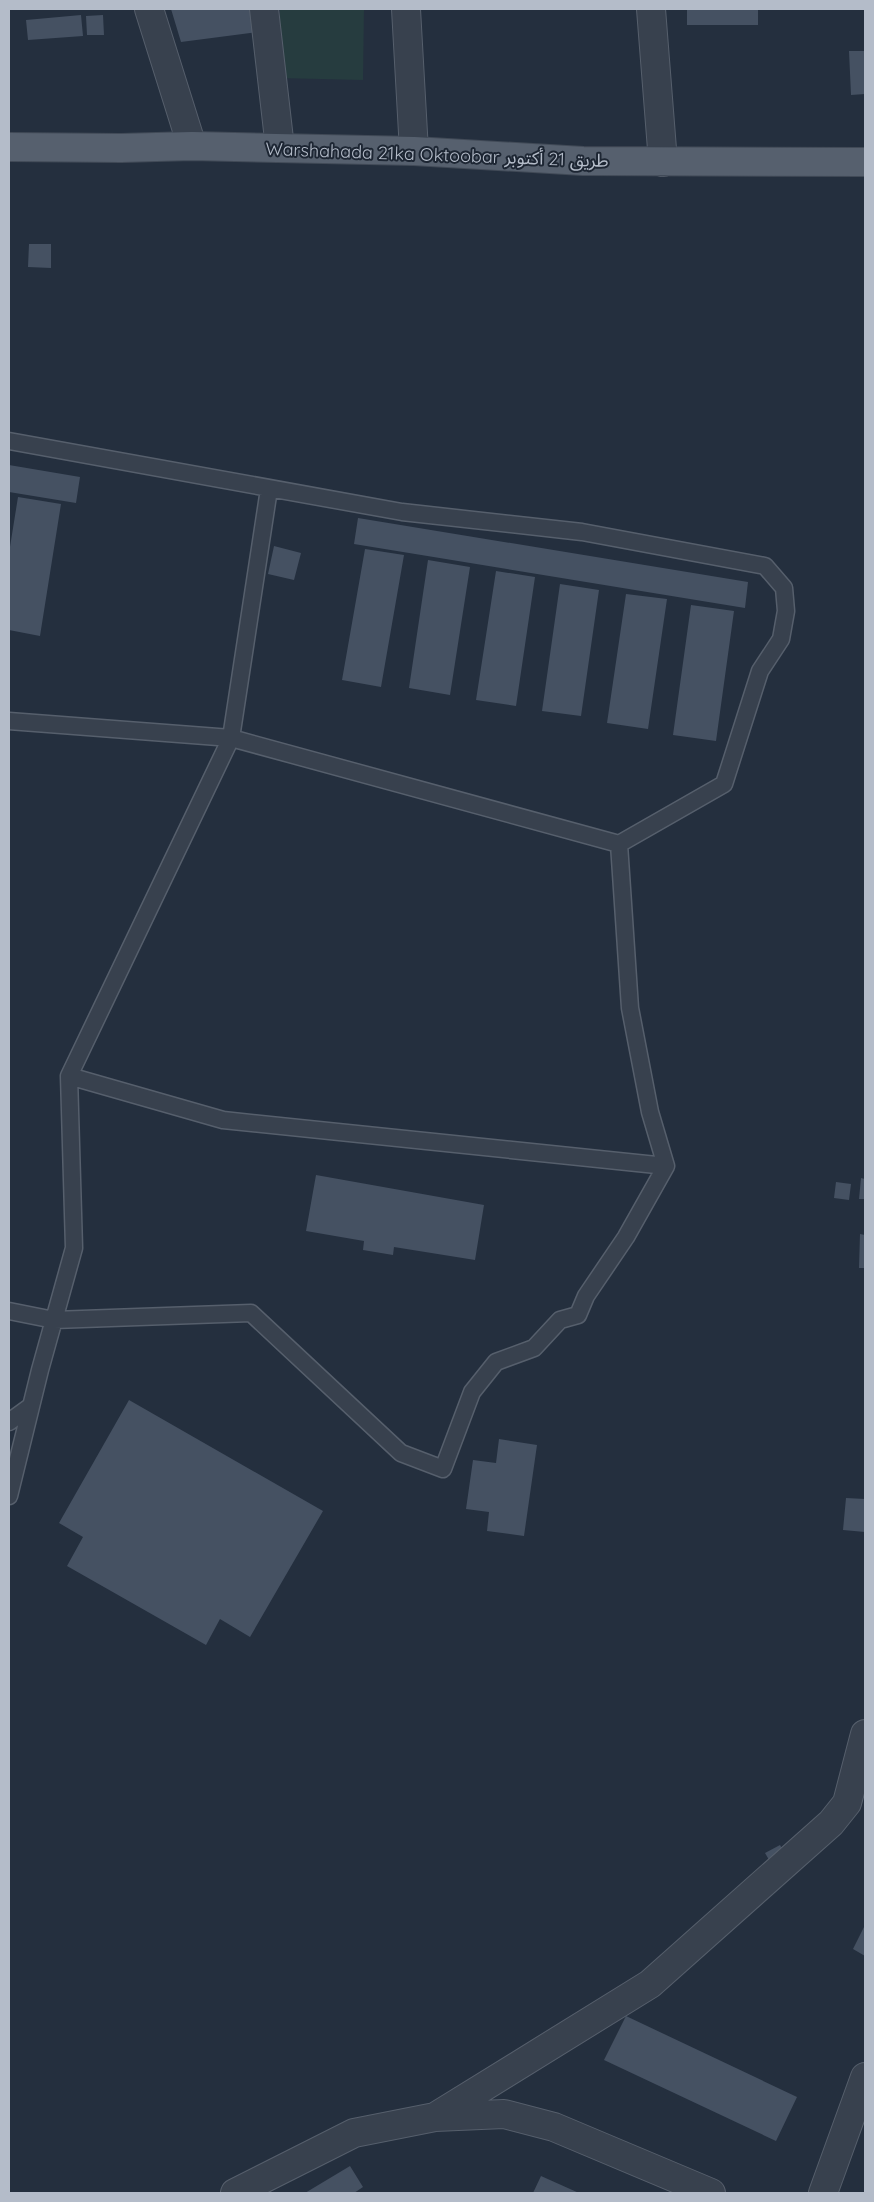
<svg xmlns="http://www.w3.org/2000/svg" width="874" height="2202" viewBox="0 0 874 2202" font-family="Quicksand,'Noto Sans Arabic',sans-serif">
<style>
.green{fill:#263c3f}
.building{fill:#455162}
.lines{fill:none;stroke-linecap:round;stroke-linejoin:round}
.lane-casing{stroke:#565f6c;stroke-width:19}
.street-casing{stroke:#565f6c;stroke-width:30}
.primary-casing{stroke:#414a57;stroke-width:30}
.lane{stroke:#38414e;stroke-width:16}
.street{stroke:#38414e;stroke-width:28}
.primary{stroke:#56606e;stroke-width:28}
.labels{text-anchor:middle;stroke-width:4;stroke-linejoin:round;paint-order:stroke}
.street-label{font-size:18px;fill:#b4bcc9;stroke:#1d2633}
</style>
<rect width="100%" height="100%" fill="#242f3e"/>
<path class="green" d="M 280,9 L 364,9 L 363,80 L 278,78 Z"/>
<path class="building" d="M 171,9 L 255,9 L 258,32 L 181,42 Z
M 687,9 L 758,9 L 758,25 L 687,25 Z
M 81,15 L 83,36 L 28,40 L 26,20 Z
M 103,15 L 104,35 L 87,35 L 86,16 Z
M 849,51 L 864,51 L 865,94 L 851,95 Z
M 29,244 L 51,244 L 51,268 L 28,267 Z
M 9,465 L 80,477 L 76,503 L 9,492 Z
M 18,497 L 61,504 L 40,636 L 9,630 L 9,553 Z
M 358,518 L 748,582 L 745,608 L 354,544 Z
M 274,546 L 301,553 L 294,580 L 268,574 Z
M 365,549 L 404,555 L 381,687 L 342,680 Z
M 428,560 L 470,567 L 450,695 L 409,688 Z
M 496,571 L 535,577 L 516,706 L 476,700 Z
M 560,584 L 599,590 L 581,716 L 542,711 Z
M 626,594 L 667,599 L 648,729 L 607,723 Z
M 691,605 L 734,611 L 716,741 L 673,735 Z
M 316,1175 L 484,1205 L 475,1260 L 394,1247 L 393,1255 L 363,1250 L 364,1241 L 306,1231 Z
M 861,1178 L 865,1179 L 865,1199 L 859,1199 Z
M 836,1182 L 851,1184 L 849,1200 L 834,1198 Z
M 860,1234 L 865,1235 L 865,1268 L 859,1268 Z
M 129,1400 L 323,1511 L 250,1637 L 220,1619 L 206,1645 L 67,1566 L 83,1537 L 59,1523 Z
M 499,1439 L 537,1445 L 524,1536 L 487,1531 L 489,1512 L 466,1509 L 473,1460 L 496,1463 Z
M 846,1498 L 865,1499 L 865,1532 L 843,1530 Z
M 780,1845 L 787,1857 L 772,1865 L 765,1853 Z
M 865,1925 L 865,1956 L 853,1949 Z
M 626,2016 L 797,2097 L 776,2141 L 604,2060 Z
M 350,2166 L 363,2187 L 354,2193 L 305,2193 Z
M 541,2176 L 579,2193 L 533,2193 Z"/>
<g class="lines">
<defs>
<path id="lane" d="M 9,441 L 402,512 L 582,532 L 765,566 L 784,588 L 786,611 L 781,639 L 760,671 L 724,784 L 619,844 L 630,1008 L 650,1112 L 666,1166 L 626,1237 L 586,1296 L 578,1315 L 560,1320 L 534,1348 L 496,1362 L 472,1392 L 443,1469 L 401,1453 L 251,1313 L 54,1320 L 9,1311
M 9,721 L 231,738 L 619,844
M 69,1076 L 223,1120 L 666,1166
M 9,1422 L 31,1406
M 9,1496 L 40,1370 L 74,1248 L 69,1076 L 231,738 L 269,489"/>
<path id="street" d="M 149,9 L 192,146
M 264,9 L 280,148
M 406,9 L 414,151
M 651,9 L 663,162
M 435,2117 L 650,1984 L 831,1823 L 847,1803 L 865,1734
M 235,2193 L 354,2133 L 435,2117 L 504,2114 L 554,2127 L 711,2193
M 823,2193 L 865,2077"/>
<path id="primary" d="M 9,147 L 121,148 L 192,146 L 414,151 L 583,161 L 865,162"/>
</defs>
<use href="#lane" class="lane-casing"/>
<use href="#street" class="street-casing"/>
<use href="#primary" class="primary-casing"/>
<use href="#lane" class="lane"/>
<use href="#street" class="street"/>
<use href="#primary" class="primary"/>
</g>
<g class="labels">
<g class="street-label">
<text transform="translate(437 155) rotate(2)" y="6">Warshahada 21ka Oktoobar طريق 21 أكتوبر</text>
</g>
</g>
<rect width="874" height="2202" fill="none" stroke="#b4bcc9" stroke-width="20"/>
</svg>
